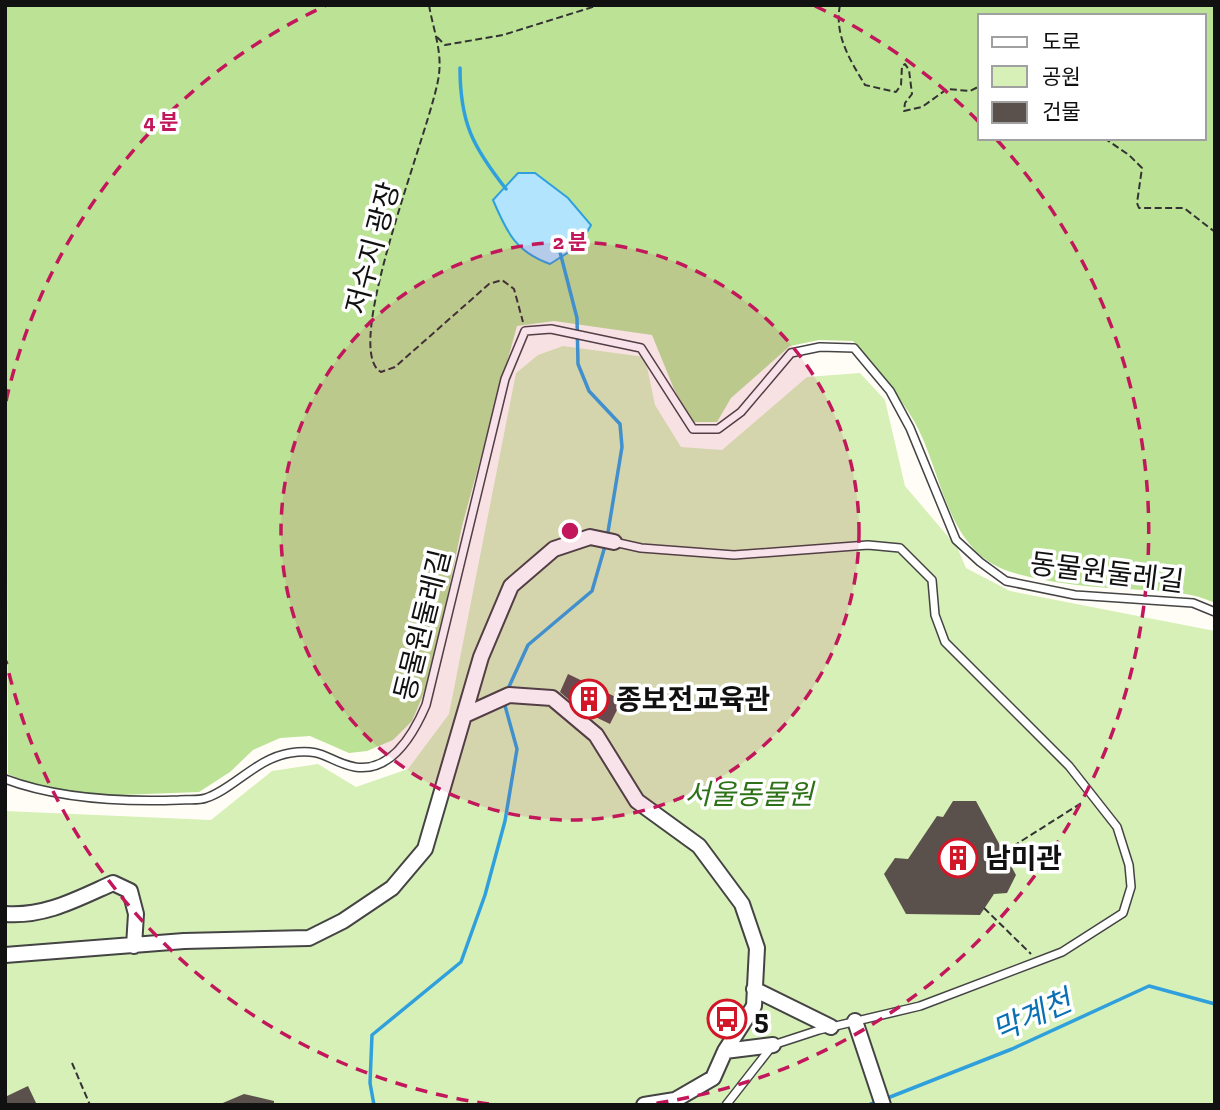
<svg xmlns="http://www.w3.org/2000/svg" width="1220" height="1110" viewBox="0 0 1220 1110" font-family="'Zilla Slab','Noto Sans KR',serif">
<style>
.green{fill:#d7f0b8}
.forest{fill:#bbe295;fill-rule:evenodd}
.water{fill:#b2e4fd;stroke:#30a0dd;stroke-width:2}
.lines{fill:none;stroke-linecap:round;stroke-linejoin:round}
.stream{stroke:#30a0dd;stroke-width:3.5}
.building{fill:#5b514c}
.lane-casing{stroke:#444;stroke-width:10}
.street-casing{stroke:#444;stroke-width:18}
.path{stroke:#333;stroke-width:2;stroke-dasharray:7 3.5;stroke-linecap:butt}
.lane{stroke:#fff;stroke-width:7}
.street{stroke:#fff;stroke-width:14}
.ring{fill:none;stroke:#c2185b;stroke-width:3.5;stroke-dasharray:12 9}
.labels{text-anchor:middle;stroke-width:7;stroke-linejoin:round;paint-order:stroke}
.street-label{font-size:28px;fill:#111;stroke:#fff}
.poi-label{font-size:28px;font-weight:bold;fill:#111;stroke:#fff;text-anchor:start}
.park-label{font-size:28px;font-style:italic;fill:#2e7217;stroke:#fff}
.water-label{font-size:30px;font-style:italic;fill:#0970b4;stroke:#fff}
.centre{fill:#c2185b;stroke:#fff;stroke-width:3.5}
.ring-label{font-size:21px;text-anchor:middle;font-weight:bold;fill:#c2185b;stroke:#fff;stroke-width:7;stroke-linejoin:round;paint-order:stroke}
</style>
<rect width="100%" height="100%" fill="#fffdf5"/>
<path class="green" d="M 563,346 L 645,357 L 655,405 L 681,447 L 722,450 L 807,377 L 860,373 L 885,400 L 905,486 L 957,547 L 966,568 L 1010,591 L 1215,631 L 1215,1105 L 5,1105 L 5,811 L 211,820 L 272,771 L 318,764 L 356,787 L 408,769 L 449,714 L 516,373 L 538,355 Z"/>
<path class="forest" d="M 5,5 L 1215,5 L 1215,603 C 1187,590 1157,591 1127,589 C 1088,587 1048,583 1011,572 C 945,552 943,471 914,421 C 897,392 875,367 853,341 L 819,340 L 790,346 L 731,398 L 717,422 L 692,422 L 674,389 L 652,335 L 554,321 L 517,326 L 462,526 L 431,676 L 412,721 L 393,740 L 367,751 L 349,753 L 310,736 L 280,738 L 253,750 L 230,772 L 199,792 L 119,795 L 46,790 L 8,774 ZM 980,16 L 1204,16 L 1204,138 L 980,138 Z"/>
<path class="water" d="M 518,173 L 535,173 L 568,198 L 591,225 L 580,245 L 550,264 C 516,252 507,233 493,200 Z"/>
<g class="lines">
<path class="stream" d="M 460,68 C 460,123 473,147 506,189
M 560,252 L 577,318 L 578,364 L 589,391 L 620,424 L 622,447 L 607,538
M 507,691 L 528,645 L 592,591 L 605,546
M 885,1099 L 1012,1049 L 1149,986 L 1215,1004
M 374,1105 L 370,1083 L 372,1035 L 461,962 L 485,895 L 505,821 L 517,749 L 504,702
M 868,1105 L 878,1101"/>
</g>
<path class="building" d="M 568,674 L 622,700 L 610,724 L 581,710 L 560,692 Z
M 953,801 L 976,801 L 1016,875 L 1007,893 L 994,894 L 980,915 L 906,914 L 884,874 L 895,858 L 908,859 L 937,816 L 943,817 Z
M 28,1086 L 37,1105 L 5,1105 L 5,1097 Z
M 244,1094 L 274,1101 L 274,1105 L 218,1105 Z"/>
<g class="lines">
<defs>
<path id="lane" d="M 614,542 L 641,548 L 734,555 L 868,545 L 900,548 L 932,580 L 935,615 L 945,642 L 1069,766 L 1117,827 L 1129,865 L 1131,887 L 1123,913 L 1062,952 L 920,1006 L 819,1030 L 773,1045 L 726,1105
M 5,779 C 58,799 123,802 179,800 C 187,799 198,801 206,798 C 232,790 257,758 290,753 C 324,747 328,762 355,767 C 392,773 414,733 426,705 L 505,379 L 525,331 L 551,329 L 641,348 L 693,429 L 718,429 L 741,412 L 791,353 L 820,347 L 854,348 L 890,391 L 910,428 L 956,540 L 980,562 L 1006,581 L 1075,595 L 1193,603 L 1215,612"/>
<path id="street" d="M 465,715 L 509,695 L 552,698 L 596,735 L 637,801 L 699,846 L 742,904 L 757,948 L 754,1006 L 725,1051
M 5,914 C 45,917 77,899 113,883 L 130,891 L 136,914 L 134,946
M 5,955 L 184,941 L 309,938 L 343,921 L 392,888 L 425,849 L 481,657 L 511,586 L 554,549 L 590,537 L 614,542
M 754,989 L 831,1027
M 855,1021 L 883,1105
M 644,1105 L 675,1100 L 713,1078 L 725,1051 L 773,1045"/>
</defs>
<use href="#lane" class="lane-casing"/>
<use href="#street" class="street-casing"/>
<path class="path" d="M 429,5 C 433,29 442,50 439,74 C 434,122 339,349 381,372 L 395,367 L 489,284 L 502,280 L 514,289 L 523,322
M 840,5 C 834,35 850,60 865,85 L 896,92 L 901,85 L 902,66 L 905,64 L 909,70 L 912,94 L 905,103 L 904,111 L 922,107 L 947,89 L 970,91 L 980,86
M 437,37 L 445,45 L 503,35 L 599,5
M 1104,138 L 1129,155 L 1142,168 L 1137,203 L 1139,208 L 1184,208 L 1215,232
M 1004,852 L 1083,802
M 984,908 L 1031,954
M 72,1063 L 90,1105"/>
<use href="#lane" class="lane"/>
<use href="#street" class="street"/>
</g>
<circle cx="570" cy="531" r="289" fill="#c2185b" fill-opacity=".12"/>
<g class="ring">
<circle cx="570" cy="531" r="289"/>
<path d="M489 1104A579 579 0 0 1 6 661M6 401A579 579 0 0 1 325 6M815 6A579 579 0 0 1 979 122M997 140A579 579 0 0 1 651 1104"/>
</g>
<defs>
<symbol id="building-ring" viewBox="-11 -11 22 22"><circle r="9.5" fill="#fff" stroke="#d31627" stroke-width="1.5"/><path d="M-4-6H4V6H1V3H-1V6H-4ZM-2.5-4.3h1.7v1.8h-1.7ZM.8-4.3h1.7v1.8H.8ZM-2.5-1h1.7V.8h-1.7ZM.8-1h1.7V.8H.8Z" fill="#d31627"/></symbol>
<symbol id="bus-ring" viewBox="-11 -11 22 22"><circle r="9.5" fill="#fff" stroke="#d31627" stroke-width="1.5"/><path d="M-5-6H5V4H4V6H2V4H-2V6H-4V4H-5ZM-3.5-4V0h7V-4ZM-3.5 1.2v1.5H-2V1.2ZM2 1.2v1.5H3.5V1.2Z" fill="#d31627"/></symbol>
</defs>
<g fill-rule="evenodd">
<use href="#building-ring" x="567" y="677" width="44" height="44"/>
<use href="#building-ring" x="936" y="836" width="44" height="44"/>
<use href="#bus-ring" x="705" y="997" width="44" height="44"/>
</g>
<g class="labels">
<g class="street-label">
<text transform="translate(372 248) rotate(-75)" y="10">저수지 광장</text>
<text transform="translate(1107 572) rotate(7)" y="10">동물원둘레길</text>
<text transform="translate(422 625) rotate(-76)" y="10">동물원둘레길</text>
</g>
<g class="poi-label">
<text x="616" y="709">종보전교육관</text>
<text x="985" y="868">남미관</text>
<text x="754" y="1029">5</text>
</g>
<g class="park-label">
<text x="749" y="804">서울동물원</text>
</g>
<g class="water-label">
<text transform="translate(1032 1016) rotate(-24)" y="10">막계천</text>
</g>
</g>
<circle cx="570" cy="531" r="10" class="centre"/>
<g class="ring-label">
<text x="161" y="129">4 분</text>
<text x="570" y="249">2 분</text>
</g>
<rect width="1220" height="1110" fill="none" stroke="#111111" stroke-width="14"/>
<rect x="978" y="14" width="228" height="126" fill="#ffffff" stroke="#a0a0a0" stroke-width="2"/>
<rect x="992" y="37" width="35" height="10" fill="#ffffff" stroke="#a0a0a0" stroke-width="2"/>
<text x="1042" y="49" font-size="21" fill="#111111">도로</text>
<rect x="992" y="66" width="35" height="21" fill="#d7f0b8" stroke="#a0a0a0" stroke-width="2"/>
<text x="1042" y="84" font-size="21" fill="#111111">공원</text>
<rect x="992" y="102" width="35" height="21" fill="#5b514c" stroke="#a0a0a0" stroke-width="2"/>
<text x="1042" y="119" font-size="21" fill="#111111">건물</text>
</svg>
